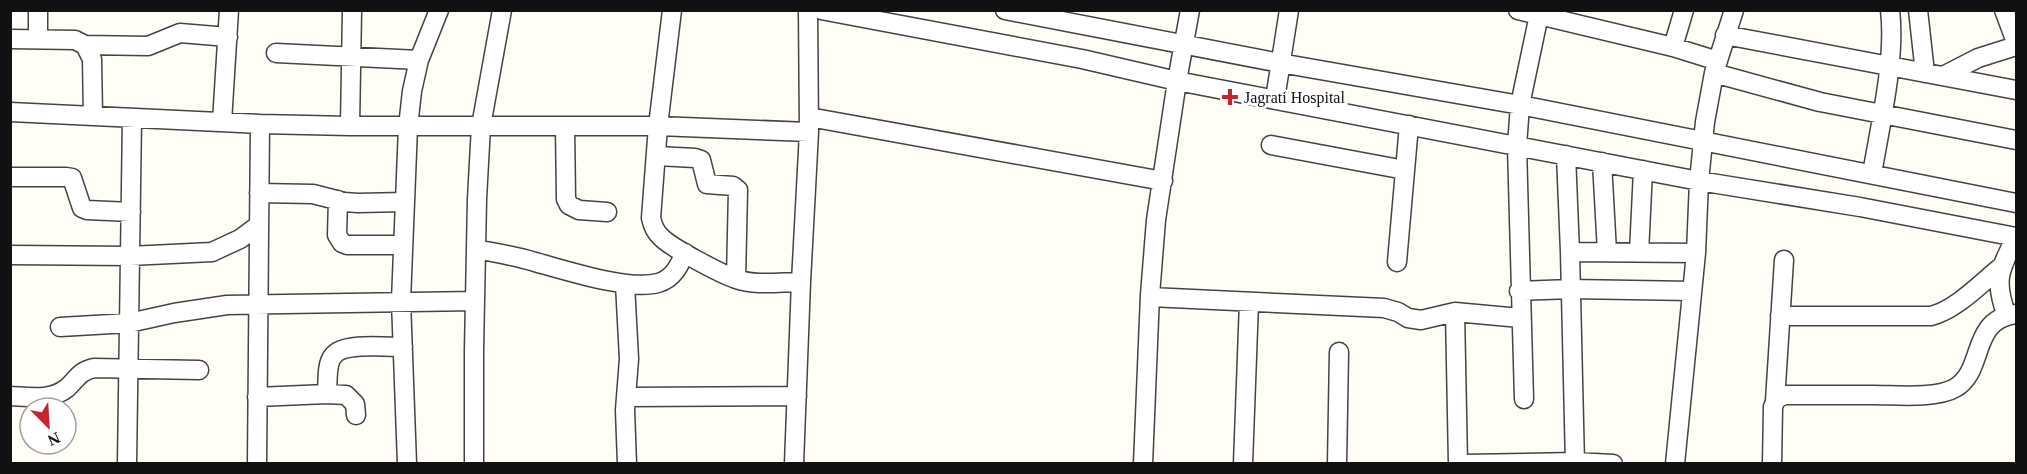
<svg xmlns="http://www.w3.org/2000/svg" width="2027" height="474" viewBox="0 0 2027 474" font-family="'Times New Roman',serif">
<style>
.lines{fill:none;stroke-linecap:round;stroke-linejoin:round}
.minor-casing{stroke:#444;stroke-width:21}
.minor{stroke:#fff;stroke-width:18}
.poi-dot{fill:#c4262e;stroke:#fff;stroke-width:2}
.labels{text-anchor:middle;stroke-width:6;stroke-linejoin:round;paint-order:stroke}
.poi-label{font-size:16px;fill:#111;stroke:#fff;text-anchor:start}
</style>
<rect width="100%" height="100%" fill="#fffdf5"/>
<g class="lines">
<defs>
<path id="minor" d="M 672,10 L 658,126 L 651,218 C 653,226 655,232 662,238 C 672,248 721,274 736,279 C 756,286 780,282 801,282
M 821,10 L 1082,59 L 1177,81 L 1699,181 L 1860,207 L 2016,237
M 1005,10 L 1280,63 L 1520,105 L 2016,203
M 1518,10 L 1673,47 L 1718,61
M 1918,10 L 1925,73
M 2004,10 L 2016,42
M 1725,35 L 2016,90
M 10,39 L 75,40 L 85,45 L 92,59 L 93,116
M 38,39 L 38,10
M 85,45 L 148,46 L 180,33 L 228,37
M 1673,47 L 1684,10
M 276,53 L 419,60
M 1714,73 L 1820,102 L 2016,140
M 1943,76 L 1978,58 L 2016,46
M 1275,99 L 1289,10
M 10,112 L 260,124 L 350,126 L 658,126 L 809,132
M 809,117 L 1163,181
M 222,122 L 229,10
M 350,126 L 352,10
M 565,126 L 566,199 L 569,205 L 579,210 L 607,212
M 1271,145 L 1405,170
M 1566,155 L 1570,252 L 1575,464
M 657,156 L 695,158 L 701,160 L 707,184 L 733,186 L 738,190 L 736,279
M 1602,162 L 1607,252
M 1872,174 C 1880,126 1896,58 1890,10
M 10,177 L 66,177 L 72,178 L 82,208 L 87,210 L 131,212
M 259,193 L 313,194 L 344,202 L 358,203 L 404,202
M 338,200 L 337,235 L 342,243 L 347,245 L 403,245
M 476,249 C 496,253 516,256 535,262 C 565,270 629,291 658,283 C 673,279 679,266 685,253
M 1570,252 L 1696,253
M 1639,253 L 1643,170
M 10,255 L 130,256 L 212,252 L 240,239 L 259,225
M 1397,262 L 1409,125
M 625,284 L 629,359 L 625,410 L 627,464
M 1519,291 L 1571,289 L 1692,291
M 1150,297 L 1384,308 L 1398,312 L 1408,318 L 1421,320 L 1455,312 L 1520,318
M 1455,312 L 1458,464
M 1780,316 L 1931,316 C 1956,310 1981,283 2001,267
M 2007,316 C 1993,280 2000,269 2016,237
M 60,327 L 129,323 L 174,313 L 227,305 L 475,301
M 327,394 C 328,384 326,364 333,356 C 343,342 386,347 403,347
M 10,396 C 30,397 51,401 67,388 C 78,378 78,372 94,368 L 199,370
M 257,397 L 327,394 L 346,395 L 355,404 L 356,415
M 626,397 L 797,396
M 1524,399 L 1517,146 L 1520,105 L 1540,10
M 1775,401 L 1784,260
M 127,464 L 132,118
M 257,464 L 260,124
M 407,464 L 401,301 L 408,127 L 412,91 L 419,60 L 439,10
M 474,464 L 474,351 L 477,199 L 481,126 L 502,10
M 794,464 L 801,282 L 809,132 L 808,10
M 1143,464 L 1150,295 L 1156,220 L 1177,81 L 1190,10
M 1243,464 L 1249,302
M 1337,464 L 1339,352
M 1464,464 L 1575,462 L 1613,464
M 1675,464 L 1696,253 L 1699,181 L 1705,122 L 1714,73 L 1734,10
M 1772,464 L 1773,407 C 1775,400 1778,397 1785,395 C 1815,395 1844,395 1873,395 C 1895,395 1936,399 1955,388 C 1986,370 1969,320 2016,314"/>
</defs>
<use href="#minor" class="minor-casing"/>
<use href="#minor" class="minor"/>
</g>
<path class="poi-dot" d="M1227 88h6v6h6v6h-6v6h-6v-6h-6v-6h6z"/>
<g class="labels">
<g class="poi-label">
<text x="1244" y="103">Jagrati Hospital</text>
</g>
</g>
<rect width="2027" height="474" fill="none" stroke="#111111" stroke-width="24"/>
<g transform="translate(48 426) rotate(156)"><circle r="28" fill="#ffffff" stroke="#a0a0a0" stroke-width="1.5"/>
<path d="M0-4.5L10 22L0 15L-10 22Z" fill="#c4262e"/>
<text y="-9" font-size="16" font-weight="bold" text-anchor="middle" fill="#111111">N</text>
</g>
</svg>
